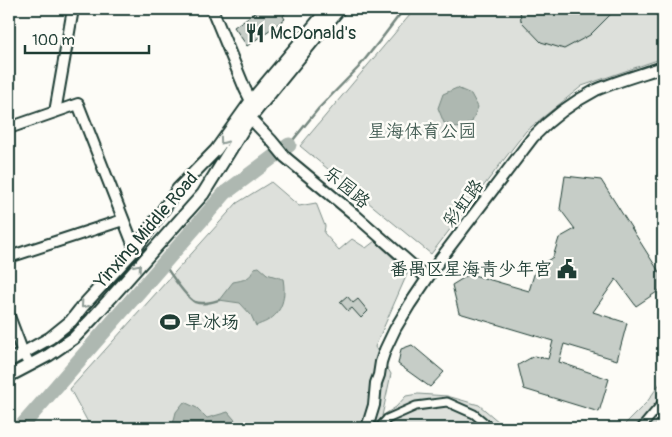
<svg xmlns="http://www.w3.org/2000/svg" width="672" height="437" viewBox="0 0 672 437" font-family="Pangolin,'LXGW WenKai TC',sans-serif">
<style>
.green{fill:#dde0db;stroke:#7e8e88}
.water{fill:#aeb8b1;stroke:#75877f}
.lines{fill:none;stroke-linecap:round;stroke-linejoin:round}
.stream{stroke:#75877f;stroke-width:2.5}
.river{stroke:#aeb8b1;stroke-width:15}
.building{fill:#c6cdc7;stroke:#1f3d34}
.pedestrian-casing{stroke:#1f3d34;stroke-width:11}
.minor-casing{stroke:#1f3d34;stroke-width:14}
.tertiary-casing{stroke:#1f3d34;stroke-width:15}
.pedestrian{stroke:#fdfcf7;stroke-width:7}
.minor{stroke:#fdfcf7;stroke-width:10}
.tertiary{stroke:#fdfcf7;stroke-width:11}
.oneway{stroke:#8e9c96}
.labels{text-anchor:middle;stroke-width:5;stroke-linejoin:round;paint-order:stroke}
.poi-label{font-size:18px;fill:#1f3d34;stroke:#fdfcf7;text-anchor:start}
.park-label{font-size:18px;fill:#455e55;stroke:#fdfcf7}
.street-label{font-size:18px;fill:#1f3d34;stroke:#fdfcf7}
</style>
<rect width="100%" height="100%" fill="#fdfcf7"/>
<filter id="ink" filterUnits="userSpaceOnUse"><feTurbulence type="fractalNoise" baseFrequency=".02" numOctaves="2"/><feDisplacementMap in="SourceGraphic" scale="10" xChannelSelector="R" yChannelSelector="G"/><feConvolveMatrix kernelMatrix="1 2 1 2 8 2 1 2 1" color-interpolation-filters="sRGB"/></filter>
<g filter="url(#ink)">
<path class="green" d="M 415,9 L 663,9 L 663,58 L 582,86 L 526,131 L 431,254 L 300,146 Z
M 271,182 L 299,206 L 316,203 L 325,226 L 324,233 L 339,250 L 352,239 L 366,248 L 375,241 L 408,272 L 375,347 L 391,374 L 382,416 L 396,407 L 406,396 L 418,394 L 447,396 L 479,405 L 506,428 L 91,428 L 70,389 L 237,203 Z
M 663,379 L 663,428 L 621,428 L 647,402 Z"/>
<path class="water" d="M 457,88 L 471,94 L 478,107 L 472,122 L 458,128 L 444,123 L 438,108 L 443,94 Z
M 259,267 L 267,274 L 283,279 C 286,295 283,313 267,321 C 264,323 259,324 256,326 L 251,315 L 240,303 L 219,300 L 233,282 C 244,280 251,279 254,268 Z
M 184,402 L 197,408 L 207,418 L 228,412 L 240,426 L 240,428 L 172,428 L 176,412 Z"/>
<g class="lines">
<path class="stream" d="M 289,145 L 319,108 L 358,68 L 382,38 L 404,9
M 164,264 C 170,273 186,298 195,302 C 203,305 212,302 219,300"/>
<path class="river" d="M 20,428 L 225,193 L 289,145"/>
</g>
<path class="building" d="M 260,9 L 289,9 L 283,16 L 285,19 L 247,46 L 234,27 Z
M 520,9 L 616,9 L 590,35 L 564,49 L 541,42 L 521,21 Z
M 565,176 L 601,180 L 663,278 L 663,288 L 636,306 L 616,279 L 593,312 L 627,323 L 617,360 L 564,344 L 559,362 L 609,379 L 599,412 L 524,389 L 518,365 L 534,356 L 548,359 L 553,341 L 459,313 L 452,285 L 470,274 L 529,291 L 536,268 L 553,257 L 559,238 L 575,229 L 560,209 Z
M 347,296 L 353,303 L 358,299 L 368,311 L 361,318 L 352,308 L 348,311 L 340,302 Z
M 412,345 L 444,372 L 430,387 L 398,364 L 401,349 Z"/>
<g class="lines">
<defs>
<path id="pedestrian" d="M 379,428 L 387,419 L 416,406 L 447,402 L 474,414 L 491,428
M 641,428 L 663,402"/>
<path id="minor" d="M 212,9 L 245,89 L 251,101 L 255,106
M 55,112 L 73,9
M 250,118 L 271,140 L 285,157 L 355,215 L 427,278
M 9,128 L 78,104 L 135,249
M 9,257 L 123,220
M 9,316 L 23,353 L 30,365
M 367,428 L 374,405 L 376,383 L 379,375 L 381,362 L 385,350 L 395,329 L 410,304 L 441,258 L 533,137 C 551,118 573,102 596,90 C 617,81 642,74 663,67"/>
<path id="tertiary" d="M 9,361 L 50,338 L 71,321 L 82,307 L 135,249 L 178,189 L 216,150 L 251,101 L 328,9
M 9,376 L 49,355 L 74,338 L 92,319 L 203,194 L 250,118 L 339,9"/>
</defs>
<use href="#pedestrian" class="pedestrian-casing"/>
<use href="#minor" class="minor-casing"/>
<use href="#tertiary" class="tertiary-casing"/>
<use href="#pedestrian" class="pedestrian"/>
<use href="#minor" class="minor"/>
<use href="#tertiary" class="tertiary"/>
</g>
<defs><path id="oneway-chevron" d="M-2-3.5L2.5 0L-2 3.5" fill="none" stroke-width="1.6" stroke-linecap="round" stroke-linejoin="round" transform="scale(1.25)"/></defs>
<g class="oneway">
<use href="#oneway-chevron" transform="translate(223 141) rotate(126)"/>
<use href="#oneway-chevron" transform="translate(138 267) rotate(-49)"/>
<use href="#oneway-chevron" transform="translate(84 305) rotate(131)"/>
</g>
</g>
<defs>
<symbol id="restaurant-bare" viewBox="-9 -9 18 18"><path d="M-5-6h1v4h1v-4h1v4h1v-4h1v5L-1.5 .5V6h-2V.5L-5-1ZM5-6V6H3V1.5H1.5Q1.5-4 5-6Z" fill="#1f3d34" stroke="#fdfcf7" stroke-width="2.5" paint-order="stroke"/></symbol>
<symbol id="civic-bare" viewBox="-9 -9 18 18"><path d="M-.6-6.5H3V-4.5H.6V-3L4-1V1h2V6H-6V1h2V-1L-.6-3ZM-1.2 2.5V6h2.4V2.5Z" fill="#1f3d34" stroke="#fdfcf7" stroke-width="2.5" paint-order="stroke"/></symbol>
<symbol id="stadium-bare" viewBox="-9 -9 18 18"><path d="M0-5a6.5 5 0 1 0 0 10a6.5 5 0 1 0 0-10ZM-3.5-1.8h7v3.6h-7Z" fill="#1f3d34" stroke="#fdfcf7" stroke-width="2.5" paint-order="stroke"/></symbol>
</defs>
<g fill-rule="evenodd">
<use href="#restaurant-bare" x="241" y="19" width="28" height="28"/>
<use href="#civic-bare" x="553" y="255" width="28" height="28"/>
<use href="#stadium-bare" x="156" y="308" width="28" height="28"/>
</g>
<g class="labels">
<g class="poi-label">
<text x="270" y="39">McDonald's</text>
<text x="552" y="275" text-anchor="end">番禺区星海青少年宫</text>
<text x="185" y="328">旱冰场</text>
</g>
<g class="park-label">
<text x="422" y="137">星海体育公园</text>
</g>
<g class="street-label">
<text transform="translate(347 187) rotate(40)" y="6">乐园路</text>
<text transform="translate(463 203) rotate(-53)" y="6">彩虹路</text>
<text transform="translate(146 230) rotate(-49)" y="6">Yinxing Middle Road</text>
</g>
</g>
<rect width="672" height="437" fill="none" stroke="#fdfcf7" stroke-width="30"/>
<rect x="15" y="15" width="642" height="407" fill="none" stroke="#1f3d34" stroke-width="2" filter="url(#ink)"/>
<path d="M25 45v8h124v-8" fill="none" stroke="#1f3d34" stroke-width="2.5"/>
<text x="32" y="45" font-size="15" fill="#1f3d34" stroke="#fdfcf7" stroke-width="4" paint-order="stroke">100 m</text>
</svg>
